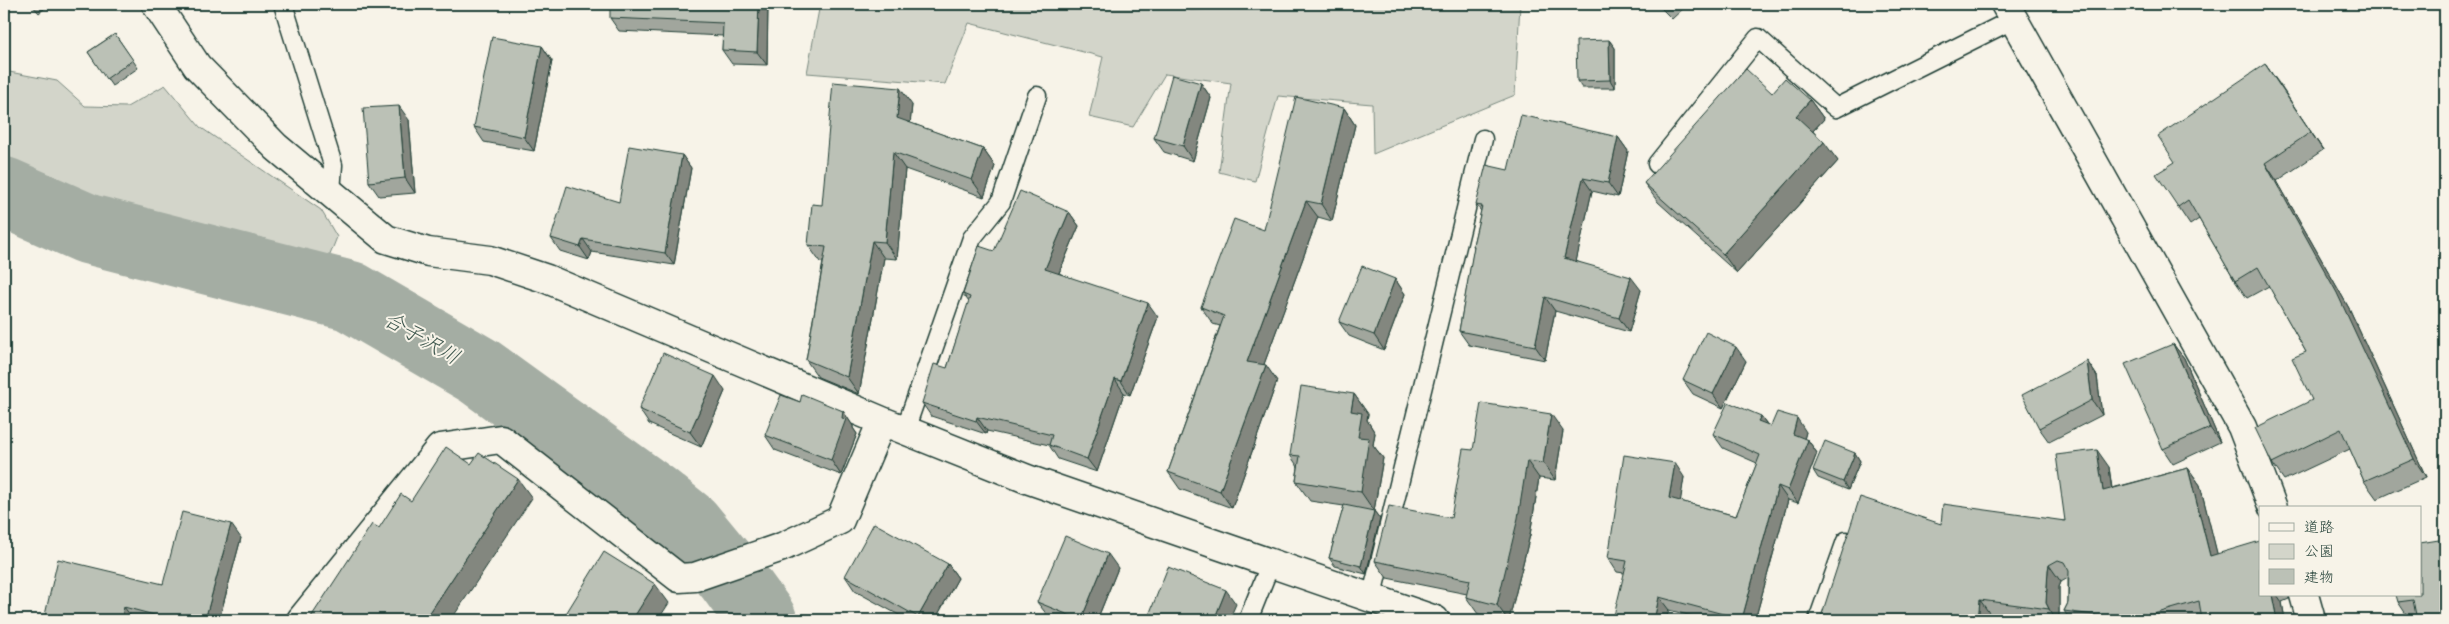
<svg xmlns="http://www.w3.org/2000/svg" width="2449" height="624" viewBox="0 0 2449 624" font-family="Caveat,'Klee One',sans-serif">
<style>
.green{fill:#d3d5ca;stroke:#79897f}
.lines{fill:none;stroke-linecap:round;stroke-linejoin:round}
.river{stroke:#a4ada3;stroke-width:70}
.service-casing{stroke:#1f3d34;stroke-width:21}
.minor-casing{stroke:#1f3d34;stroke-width:31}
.service{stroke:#f7f3e8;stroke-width:18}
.minor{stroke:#f7f3e8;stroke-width:28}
.wall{fill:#a1a69d;stroke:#1f3d34}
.shaded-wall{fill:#83877f;stroke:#1f3d34}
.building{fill:#bbc1b6;stroke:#1f3d34}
.labels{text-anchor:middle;stroke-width:4;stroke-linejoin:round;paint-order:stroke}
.water-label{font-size:21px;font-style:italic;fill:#405950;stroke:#f7f3e8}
</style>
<rect width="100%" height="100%" fill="#f7f3e8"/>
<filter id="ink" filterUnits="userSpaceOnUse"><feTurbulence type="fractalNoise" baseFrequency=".02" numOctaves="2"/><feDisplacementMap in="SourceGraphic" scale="10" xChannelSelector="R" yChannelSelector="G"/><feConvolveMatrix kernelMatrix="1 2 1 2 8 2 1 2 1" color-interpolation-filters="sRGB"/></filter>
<g filter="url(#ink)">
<path class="green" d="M 820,4 L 1191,4 L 1190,10 L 1388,4 L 1520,4 L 1515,95 L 1373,154 L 1372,104 L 1278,96 L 1255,181 L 1219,172 L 1231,83 L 1165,74 L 1133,127 L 1089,117 L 1103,57 L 969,23 L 945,84 L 807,73 Z
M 4,71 L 57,81 L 85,106 L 127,107 L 165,85 L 200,127 L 321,210 L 337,237 L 328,260 L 248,248 L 61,196 L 4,176 Z"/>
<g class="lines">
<path class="river" d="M 4,192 L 88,229 L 350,296 L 479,371 L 653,497 L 688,525 L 730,576 L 762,620"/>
<defs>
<path id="service" d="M 283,4 L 333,165 L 331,192
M 1657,164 L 1758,38 L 1836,108 L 2014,19
M 905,430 L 972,238 L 1001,202 L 1037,96
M 1371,599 L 1483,139
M 1248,620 L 1270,565
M 1818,620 L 1846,541"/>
<path id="minor" d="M 156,4 L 197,66 L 276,147 L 386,239 L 428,252 L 490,260 L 547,279 L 882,421 L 1027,479 L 1435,620
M 2005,4 L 2242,427 L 2273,508
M 2304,595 L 2311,620
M 301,620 L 440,448 L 501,439 L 679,578 L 695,577 L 782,547 L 840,520 L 882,421"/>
</defs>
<use href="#service" class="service-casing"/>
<use href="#minor" class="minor-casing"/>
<use href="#service" class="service"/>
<use href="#minor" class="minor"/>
</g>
<path class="wall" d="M 31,4 L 50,4 L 39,13 Z
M 768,4 L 767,65 L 732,64 L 722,50 L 723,36 L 619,31 L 610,18 Z
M 1657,4 L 1688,4 L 1672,19 Z
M 115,34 L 138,68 L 112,86 L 88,52 Z
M 1609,40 L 1615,48 L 1615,88 L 1582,88 L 1577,81 Z
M 542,46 L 552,61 L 534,151 L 484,142 L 474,127 Z
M 2265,64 L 2323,150 L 2277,181 L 2350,310 L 2426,477 L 2377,499 L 2364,481 L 2350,449 L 2284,480 L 2272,463 L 2312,400 L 2306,352 L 2269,286 L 2247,298 L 2235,281 L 2199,219 L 2190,225 L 2178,207 L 2175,162 Z
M 1201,83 L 1211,98 L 1193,161 L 1164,152 L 1154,138 Z
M 1772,93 L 1810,100 L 1824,119 L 1813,131 L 1838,161 L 1737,273 L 1658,202 L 1644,183 Z
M 912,105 L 910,123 L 983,149 L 995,166 L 984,197 L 905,169 L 897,259 L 884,258 L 859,394 L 818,377 L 806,360 L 823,262 L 820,262 L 808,245 L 822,205 Z
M 1344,108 L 1355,125 L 1332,221 L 1318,217 L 1264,364 L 1277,381 L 1232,508 L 1180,489 L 1168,472 L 1220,326 L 1213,324 L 1201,307 L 1264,230 Z
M 409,120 L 415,193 L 379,196 L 369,182 Z
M 1618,137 L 1628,151 L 1618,197 L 1592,191 L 1576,261 L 1641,290 L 1629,332 L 1555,311 L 1545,360 L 1469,345 L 1459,331 L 1474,248 L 1473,245 L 1481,211 L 1476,205 Z
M 682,155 L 691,168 L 674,265 L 592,252 L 589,260 L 560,251 L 551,238 L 619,202 Z
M 1069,212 L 1079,226 L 1059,273 L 1158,317 L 1130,395 L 1124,393 L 1097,472 L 1058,459 L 1049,445 L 987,431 L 986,434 L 931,416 L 922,403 L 947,368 L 969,302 L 963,294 L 994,251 Z
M 1395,279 L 1405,294 L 1384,350 L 1349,336 L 1339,322 Z
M 2173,344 L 2184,358 L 2220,442 L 2173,464 L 2163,449 Z
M 1746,361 L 1723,408 L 1693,394 L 1683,380 Z
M 2087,361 L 2097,376 L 2102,415 L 2049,442 L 2039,428 Z
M 725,391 L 701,447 L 649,424 L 639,409 Z
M 1354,394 L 1368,414 L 1367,420 L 1375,433 L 1373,445 L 1383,458 L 1374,511 L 1380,519 L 1366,574 L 1335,566 L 1329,558 L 1344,506 L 1310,501 L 1296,481 L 1298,467 L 1290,455 Z
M 800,402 L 843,411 L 853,426 L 853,428 L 857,434 L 841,475 L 775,450 L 765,435 Z
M 1761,416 L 1766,423 L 1771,426 L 1806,432 L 1804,439 L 1808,440 L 1817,453 L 1798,503 L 1788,500 L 1755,620 L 1707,620 L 1669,610 L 1624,573 L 1617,572 L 1608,558 L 1684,477 L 1680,501 L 1736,516 L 1757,463 L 1723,448 L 1713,434 Z
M 1563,431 L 1555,480 L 1539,478 L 1530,535 L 1509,620 L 1502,620 L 1478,614 L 1466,597 L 1467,594 L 1387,578 L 1375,561 L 1451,518 L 1473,450 Z
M 1855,453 L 1860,461 L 1848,490 L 1818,478 L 1813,470 Z
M 2109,467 L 2112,488 L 2188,468 L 2200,485 L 2217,554 L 2260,595 L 2289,595 L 2289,599 L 2282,602 L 2285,620 L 2070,620 L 2064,611 L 2068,603 L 2068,578 L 2061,582 L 2059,587 L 2059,620 L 2018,620 L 1992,617 L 1992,620 L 1820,620 L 1941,524 L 2065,521 Z
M 241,538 L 219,620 L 49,620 L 45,615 L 163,584 Z
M 948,564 L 958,578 L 935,620 L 908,620 L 855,591 L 845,576 Z
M 1118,568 L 1097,620 L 1058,620 L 1048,616 L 1037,602 Z
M 2420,595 L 2416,619 L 2410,620 L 2398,602 Z"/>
<path class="shaded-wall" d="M 759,4 L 768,4 L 767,65 L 757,52 Z
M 1609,40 L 1615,48 L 1615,88 L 1610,80 Z
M 542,46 L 552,61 L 534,151 L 524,137 Z
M 2265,64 L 2278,82 L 2323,150 L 2311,132 Z
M 1201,83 L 1211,98 L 1193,161 L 1183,146 Z
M 900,88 L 912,105 L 909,136 L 897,118 Z
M 1810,100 L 1824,119 L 1809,135 L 1796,116 Z
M 399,106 L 409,120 L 415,193 L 405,178 Z
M 1344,108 L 1355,125 L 1332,221 L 1321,204 Z
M 1618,137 L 1628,151 L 1618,197 L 1608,183 Z
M 1824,142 L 1838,161 L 1737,273 L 1723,254 Z
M 983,149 L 995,166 L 984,197 L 972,180 Z
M 893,152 L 905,169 L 897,259 L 885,242 Z
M 682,155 L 691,168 L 674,265 L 665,253 Z
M 2265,163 L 2277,181 L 2350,310 L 2426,477 L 2414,459 Z
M 1583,178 L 1592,191 L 1574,271 L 1564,258 Z
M 1306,201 L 1318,217 L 1259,378 L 1247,362 Z
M 1069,212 L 1079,226 L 1055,282 L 1045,269 Z
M 583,239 L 592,252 L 589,260 L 580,247 Z
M 872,241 L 884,258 L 859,394 L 847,377 Z
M 1631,277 L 1641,290 L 1629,332 L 1619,318 Z
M 1395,279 L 1405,294 L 1384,350 L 1374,335 Z
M 1545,297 L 1555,311 L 1545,360 L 1535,346 Z
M 1148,303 L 1158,317 L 1130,395 L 1121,381 Z
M 2173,344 L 2184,358 L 2220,442 L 2210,428 Z
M 1736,347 L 1746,361 L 1723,408 L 1713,394 Z
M 2087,361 L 2097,376 L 2102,415 L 2092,400 Z
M 1266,365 L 1277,381 L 1232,508 L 1220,491 Z
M 715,376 L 725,391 L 701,447 L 690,432 Z
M 1115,379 L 1124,393 L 1097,472 L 1087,459 Z
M 1354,394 L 1368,414 L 1367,420 L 1375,433 L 1373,445 L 1383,458 L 1374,511 L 1361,492 L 1358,437 L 1351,411 Z
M 843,411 L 853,426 L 853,428 L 857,434 L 841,475 L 831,460 Z
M 1551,414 L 1563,431 L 1555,480 L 1543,463 Z
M 1761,416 L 1770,429 L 1758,421 Z
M 977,417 L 987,431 L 986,434 L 976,421 Z
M 1797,418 L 1806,432 L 1802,447 L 1793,434 Z
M 4,429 L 7,433 L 4,458 Z
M 1808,440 L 1817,453 L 1798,503 L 1788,490 Z
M 2097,450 L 2109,467 L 2114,508 L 2103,491 Z
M 1855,453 L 1860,461 L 1848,490 L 1843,482 Z
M 1527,461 L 1539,478 L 1530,535 L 1509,620 L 1508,620 L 1497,605 Z
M 1675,463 L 1684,477 L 1679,511 L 1669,498 Z
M 2188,468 L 2200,485 L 2222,573 L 2210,556 Z
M 518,479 L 532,498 L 451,620 L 425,620 Z
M 1778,486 L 1788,500 L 1755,620 L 1743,620 L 1742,619 Z
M 1374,511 L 1380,519 L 1366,574 L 1361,566 Z
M 231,524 L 241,538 L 219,620 L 205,620 Z
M 1108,554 L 1118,568 L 1097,620 L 1081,620 Z
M 948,564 L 958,578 L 935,620 L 920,620 L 918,617 Z
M 2049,565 L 2061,582 L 2059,587 L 2059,620 L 2056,620 L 2049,609 L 2046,603 L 2048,570 Z
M 655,584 L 669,603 L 658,620 L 632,620 Z
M 1226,590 L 1236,604 L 1229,620 L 1214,620 Z
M 2272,595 L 2277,595 L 2282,602 L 2285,620 L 2277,620 Z
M 1659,597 L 1669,610 L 1666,620 L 1654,620 Z
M 1980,600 L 1992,617 L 1992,620 L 1978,620 Z
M 124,607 L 134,620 L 121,620 Z"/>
<path class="building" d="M 610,4 L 759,4 L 757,52 L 722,50 L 723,23 L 610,18 Z
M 115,34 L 133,60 L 106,79 L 88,52 Z
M 492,37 L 542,46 L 524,137 L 474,127 Z
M 1609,40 L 1610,80 L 1577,81 L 1576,41 Z
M 2265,64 L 2311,132 L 2265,163 L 2337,293 L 2414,459 L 2364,481 L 2341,429 L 2272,463 L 2255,428 L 2312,400 L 2292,358 L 2306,352 L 2258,267 L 2235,281 L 2188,200 L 2178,207 L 2156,174 L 2175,162 L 2158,136 Z
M 1746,69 L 1772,93 L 1785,78 L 1810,100 L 1796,116 L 1824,142 L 1723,254 L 1644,183 Z
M 1172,75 L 1201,83 L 1183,146 L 1154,138 Z
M 833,82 L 900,88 L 897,118 L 983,149 L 972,180 L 893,152 L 885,242 L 872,241 L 847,377 L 806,360 L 826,247 L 808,245 L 812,204 L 822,205 Z
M 1296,97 L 1344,108 L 1321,204 L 1306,201 L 1247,362 L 1266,365 L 1220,491 L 1168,472 L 1224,316 L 1201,307 L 1234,219 L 1264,230 Z
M 399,106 L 405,178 L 369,182 L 363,108 Z
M 1521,115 L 1618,137 L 1608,183 L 1583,178 L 1564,258 L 1631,277 L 1619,318 L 1545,297 L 1535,346 L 1459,331 L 1474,246 L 1473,245 L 1482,206 L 1476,205 L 1486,165 L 1508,170 Z
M 629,146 L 682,155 L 665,253 L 583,239 L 580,247 L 551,238 L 567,186 L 619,202 Z
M 1020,191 L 1069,212 L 1045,269 L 1148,303 L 1121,381 L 1115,379 L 1087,459 L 1049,445 L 1052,435 L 977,417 L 976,421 L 922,403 L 934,364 L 947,368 L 970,297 L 963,294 L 979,246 L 994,251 Z
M 1362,266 L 1395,279 L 1374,335 L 1339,322 Z
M 1706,332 L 1736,347 L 1713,394 L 1683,380 Z
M 2173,344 L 2210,428 L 2163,449 L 2125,364 Z
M 663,353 L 715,376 L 690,432 L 639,409 Z
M 2087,361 L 2092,400 L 2039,428 L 2022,395 Z
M 1301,386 L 1354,394 L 1351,411 L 1362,413 L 1358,437 L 1369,438 L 1361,492 L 1296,481 L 1300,456 L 1290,455 Z
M 802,394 L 843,411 L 842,418 L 846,419 L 831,460 L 765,435 L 781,395 L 800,402 Z
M 1728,402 L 1761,416 L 1758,421 L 1771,426 L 1777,412 L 1797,418 L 1793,434 L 1808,440 L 1788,490 L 1778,486 L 1742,619 L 1659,597 L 1654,620 L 1613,620 L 1627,561 L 1608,558 L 1624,455 L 1675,463 L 1669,498 L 1736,516 L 1760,455 L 1713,434 Z
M 1481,403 L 1551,414 L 1543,463 L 1527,461 L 1518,518 L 1497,605 L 1466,597 L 1470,580 L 1375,561 L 1389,506 L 1451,518 L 1463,449 L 1473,450 Z
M 1825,441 L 1855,453 L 1843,482 L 1813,470 Z
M 446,447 L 471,464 L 479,453 L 518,479 L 425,620 L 316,620 L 311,617 L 372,524 L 379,528 L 401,494 L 411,501 Z
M 2097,450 L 2103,491 L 2188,468 L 2210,556 L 2260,541 L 2260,595 L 2272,595 L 2277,620 L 2202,620 L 2199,601 L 2147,616 L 2147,620 L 2131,620 L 2064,611 L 2068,603 L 2069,571 L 2064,562 L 2058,560 L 2049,565 L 2048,570 L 2046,603 L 2049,609 L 1980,600 L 1978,620 L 1915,620 L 1882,617 L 1881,620 L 1820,620 L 1860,497 L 1941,524 L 1943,504 L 2065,521 L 2056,455 Z
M 1344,505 L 1374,511 L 1361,566 L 1329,558 Z
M 182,512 L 231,524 L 205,620 L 173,620 L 124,607 L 121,620 L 67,620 L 45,615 L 58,559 L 163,584 Z
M 874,523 L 948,564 L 918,617 L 845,576 Z
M 1065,536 L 1108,554 L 1081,620 L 1037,602 Z
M 2445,539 L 2445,620 L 2417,620 L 2413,600 L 2398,602 L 2396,595 L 2420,595 L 2420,543 Z
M 604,552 L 655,584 L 632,620 L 562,620 Z
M 1168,567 L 1226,590 L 1214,620 L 1147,620 Z
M 1294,614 L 1311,620 L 1292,620 Z"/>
</g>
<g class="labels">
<g class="water-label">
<text transform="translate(422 338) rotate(30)" y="7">合子沢川</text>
</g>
</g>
<rect width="2449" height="624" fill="none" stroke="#f7f3e8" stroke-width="20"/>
<rect x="10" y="10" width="2429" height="604" fill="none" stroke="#1f3d34" stroke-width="2" filter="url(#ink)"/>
<rect x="2259" y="506" width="162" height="90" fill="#f7f3e8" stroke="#a1aaa0"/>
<rect x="2269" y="523" width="25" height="8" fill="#f7f3e8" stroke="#a1aaa0"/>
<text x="2304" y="532" font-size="15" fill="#1f3d34">道路</text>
<rect x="2269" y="544" width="25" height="15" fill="#d3d5ca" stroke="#a1aaa0"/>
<text x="2304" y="556" font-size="15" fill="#1f3d34">公園</text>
<rect x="2269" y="569" width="25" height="15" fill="#bbc1b6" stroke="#a1aaa0"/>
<text x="2304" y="582" font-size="15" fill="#1f3d34">建物</text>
</svg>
